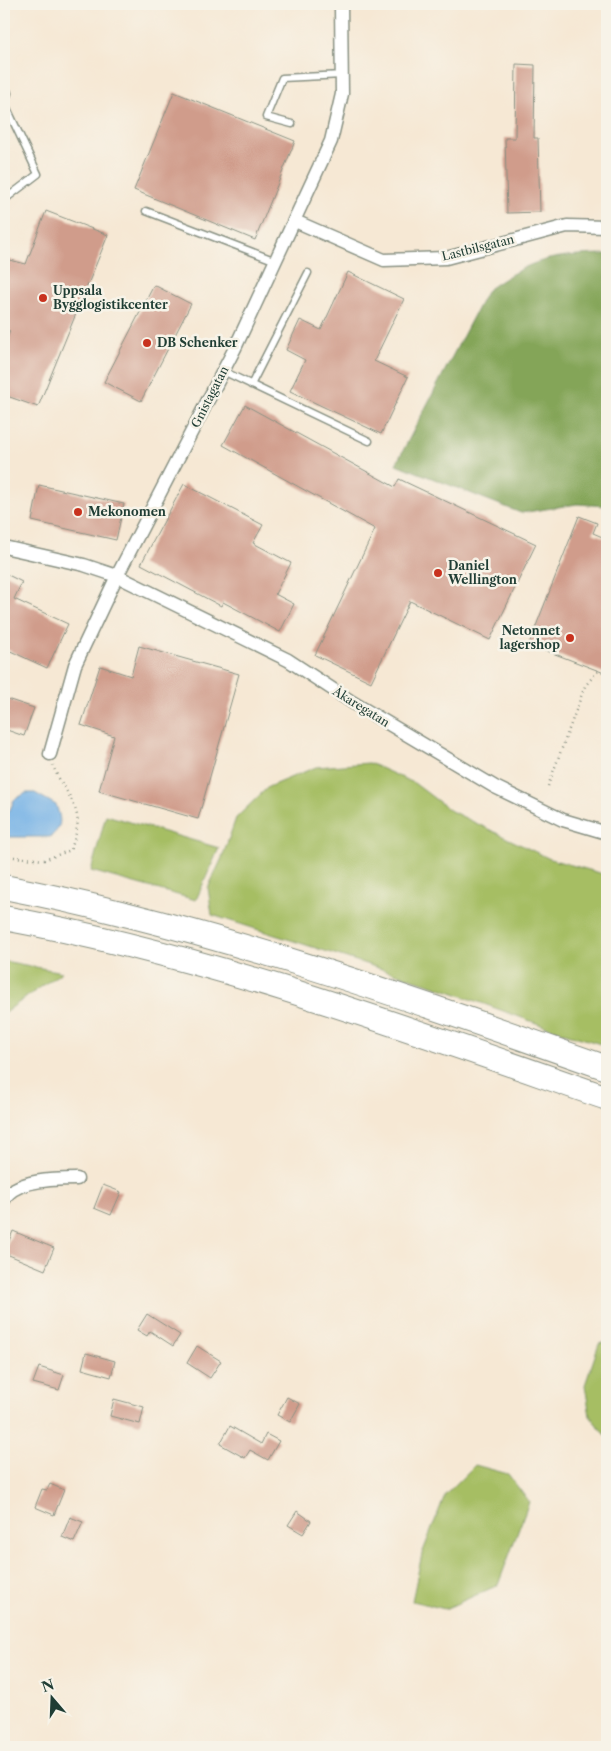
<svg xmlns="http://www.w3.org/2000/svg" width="611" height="1751" viewBox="0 0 611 1751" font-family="'Libre Caslon Text',serif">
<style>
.green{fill:#a6be63;stroke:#627e4c}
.forest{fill:#84a559;stroke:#527146}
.water{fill:#73b1e6;stroke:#49778d}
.building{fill:#d09c8b}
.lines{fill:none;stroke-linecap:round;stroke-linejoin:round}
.lane-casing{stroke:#8a9284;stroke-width:9}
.street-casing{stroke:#8a9284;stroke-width:15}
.highway-casing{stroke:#8a9284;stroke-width:26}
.path{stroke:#8a9284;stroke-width:2.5;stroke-dasharray:1 4;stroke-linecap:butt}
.lane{stroke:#fff;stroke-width:6}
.street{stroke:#fff;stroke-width:12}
.highway{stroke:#fff;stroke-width:24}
.poi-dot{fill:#c8321e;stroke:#f7f3e8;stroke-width:2}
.labels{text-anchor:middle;stroke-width:5;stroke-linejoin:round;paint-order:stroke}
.street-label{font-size:12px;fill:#1f3d34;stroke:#f7f3e8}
.poi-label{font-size:12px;font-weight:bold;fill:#1f3d34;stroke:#f7f3e8;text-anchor:start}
</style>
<rect width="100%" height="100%" fill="#f7f3e8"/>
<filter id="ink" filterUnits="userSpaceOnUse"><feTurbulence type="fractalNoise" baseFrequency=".02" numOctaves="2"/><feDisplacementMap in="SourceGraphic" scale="10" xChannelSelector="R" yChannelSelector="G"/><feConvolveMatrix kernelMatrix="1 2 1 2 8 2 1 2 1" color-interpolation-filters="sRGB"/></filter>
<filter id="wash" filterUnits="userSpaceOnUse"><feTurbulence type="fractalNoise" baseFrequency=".0096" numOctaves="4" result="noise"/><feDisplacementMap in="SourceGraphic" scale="20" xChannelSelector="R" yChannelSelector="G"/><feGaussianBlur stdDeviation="1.12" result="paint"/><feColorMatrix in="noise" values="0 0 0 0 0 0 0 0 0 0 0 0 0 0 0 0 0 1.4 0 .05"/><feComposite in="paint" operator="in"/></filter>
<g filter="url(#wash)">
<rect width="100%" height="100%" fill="#f6e8d4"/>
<path class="green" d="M 369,763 L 414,783 L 451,811 L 550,859 L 600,873 L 607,879 L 607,1046 L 558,1031 L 435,986 L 212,915 L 208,888 L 222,858 L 236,818 L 268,787 L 316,767 Z
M 106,815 L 219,848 L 196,900 L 91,871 Z
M 4,961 L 62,972 L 4,1013 Z
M 607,1342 L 607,1438 L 590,1416 L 585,1385 L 599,1344 Z
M 475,1465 L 508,1474 L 529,1502 L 498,1585 L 445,1609 L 412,1601 L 422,1554 L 445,1495 Z"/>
<path class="forest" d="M 607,254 L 607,506 L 577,504 L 521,513 L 396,464 L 487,290 C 533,258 552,255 607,254 Z"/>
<path class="water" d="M 26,793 L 35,793 L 56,805 C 61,819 63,827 50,837 L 4,837 L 4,814 L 10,810 L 14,800 Z"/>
<g id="blocks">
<path class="building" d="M 516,64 L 535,65 L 534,138 L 538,138 L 540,212 L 507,213 L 505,138 L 515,138 Z
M 174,92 L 295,141 L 255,240 L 134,190 Z
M 46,211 L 108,235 L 38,407 L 4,395 L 4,346 L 10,331 L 4,329 L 4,268 L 6,259 L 26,264 Z
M 348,272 L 404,299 L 374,361 L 408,377 L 381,434 L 290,391 L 305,360 L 286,350 L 300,320 L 321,330 Z
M 154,285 L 191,304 L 141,401 L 104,382 Z
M 245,405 L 395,487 L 399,479 L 536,544 L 490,640 L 410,601 L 371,682 L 315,655 L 375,529 L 223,445 Z
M 184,484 L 263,525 L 253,543 L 291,563 L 275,594 L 294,604 L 280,632 L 223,602 L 221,606 L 141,564 Z
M 39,485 L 124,504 L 116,540 L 32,521 Z
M 579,516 L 597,523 L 593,533 L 607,539 L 607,674 L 529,644 Z
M 4,573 L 22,582 L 14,599 L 68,624 L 47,668 L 4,648 Z
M 139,646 L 239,674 L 198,819 L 99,791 L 114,736 L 81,725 L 100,666 L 131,676 Z
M 4,698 L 34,708 L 24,736 L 4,729 Z
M 103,1185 L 121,1192 L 111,1215 L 94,1208 Z
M 13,1231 L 54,1248 L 45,1270 L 4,1253 Z
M 147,1314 L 180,1335 L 173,1346 L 150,1331 L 147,1336 L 137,1330 Z
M 197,1346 L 221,1361 L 210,1378 L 187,1363 Z
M 86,1353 L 115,1361 L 111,1377 L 82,1369 Z
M 39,1367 L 64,1375 L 59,1390 L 33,1383 Z
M 287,1397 L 300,1404 L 290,1422 L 277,1415 Z
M 114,1399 L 144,1407 L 140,1424 L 110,1416 Z
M 230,1426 L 261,1444 L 266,1434 L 279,1441 L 268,1460 L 250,1450 L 245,1458 L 220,1444 Z
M 50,1484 L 64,1490 L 54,1515 L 35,1507 L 42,1489 L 47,1490 Z
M 297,1511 L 311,1521 L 303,1534 L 288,1525 Z
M 70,1517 L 83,1522 L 74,1542 L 62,1537 Z"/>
</g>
</g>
<g filter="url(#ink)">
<use href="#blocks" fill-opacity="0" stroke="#8a9284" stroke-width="1"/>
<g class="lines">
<defs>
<path id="lane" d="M 292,124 L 266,117 L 282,78 L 343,75
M 4,200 L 38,174 L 6,106 L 5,94
M 146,211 L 276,261
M 223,371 L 369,441
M 251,385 L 308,273"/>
<path id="street" d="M 4,94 L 5,93
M 295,221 L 384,260 L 446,258 L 567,226 L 607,227
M 4,547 L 84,565 L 117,576 L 288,660 L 352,702 L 495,787 L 563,820 L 607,833
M 50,754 L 75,665 L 117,576 L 235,348 L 331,141 L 342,94 L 341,4
M 4,1200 C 13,1179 58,1179 77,1179"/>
<path id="highway" d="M 4,887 C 210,927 409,998 607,1068
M 4,918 C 210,956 409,1029 607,1098"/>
</defs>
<use href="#lane" class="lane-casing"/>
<use href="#street" class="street-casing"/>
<use href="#highway" class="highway-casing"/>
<path class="path" d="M 548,786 L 585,686 L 598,671
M 4,856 L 44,860 L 71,850 C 73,843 76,835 77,827 C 81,804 59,785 53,765"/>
<use href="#lane" class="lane"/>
<use href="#street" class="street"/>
<use href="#highway" class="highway"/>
</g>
</g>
<g class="poi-dot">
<circle cx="43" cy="298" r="5"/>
<circle cx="147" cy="343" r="5"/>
<circle cx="78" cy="512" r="5"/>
<circle cx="438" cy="573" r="5"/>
<circle cx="570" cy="638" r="5"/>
</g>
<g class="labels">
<g class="street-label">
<text transform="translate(478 248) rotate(-14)" y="4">Lastbilsgatan</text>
<text transform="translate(210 397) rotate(-63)" y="4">Gnistagatan</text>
<text transform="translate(361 707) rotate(32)" y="4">Åkaregatan</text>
</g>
<g class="poi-label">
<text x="53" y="295">Uppsala<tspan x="53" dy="14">Bygglogistikcenter</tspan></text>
<text x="157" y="347">DB Schenker</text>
<text x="88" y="516">Mekonomen</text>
<text x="448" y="570">Daniel<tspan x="448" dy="14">Wellington</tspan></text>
<text x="560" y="635" text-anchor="end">Netonnet<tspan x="560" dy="14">lagershop</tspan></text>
</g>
</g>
<rect width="611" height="1751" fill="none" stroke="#f7f3e8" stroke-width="20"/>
<g transform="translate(52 1698) rotate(341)" stroke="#f7f3e8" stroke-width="4" paint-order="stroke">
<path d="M0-4L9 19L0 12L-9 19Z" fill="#1f3d34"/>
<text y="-8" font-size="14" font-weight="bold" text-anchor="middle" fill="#1f3d34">N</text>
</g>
</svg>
